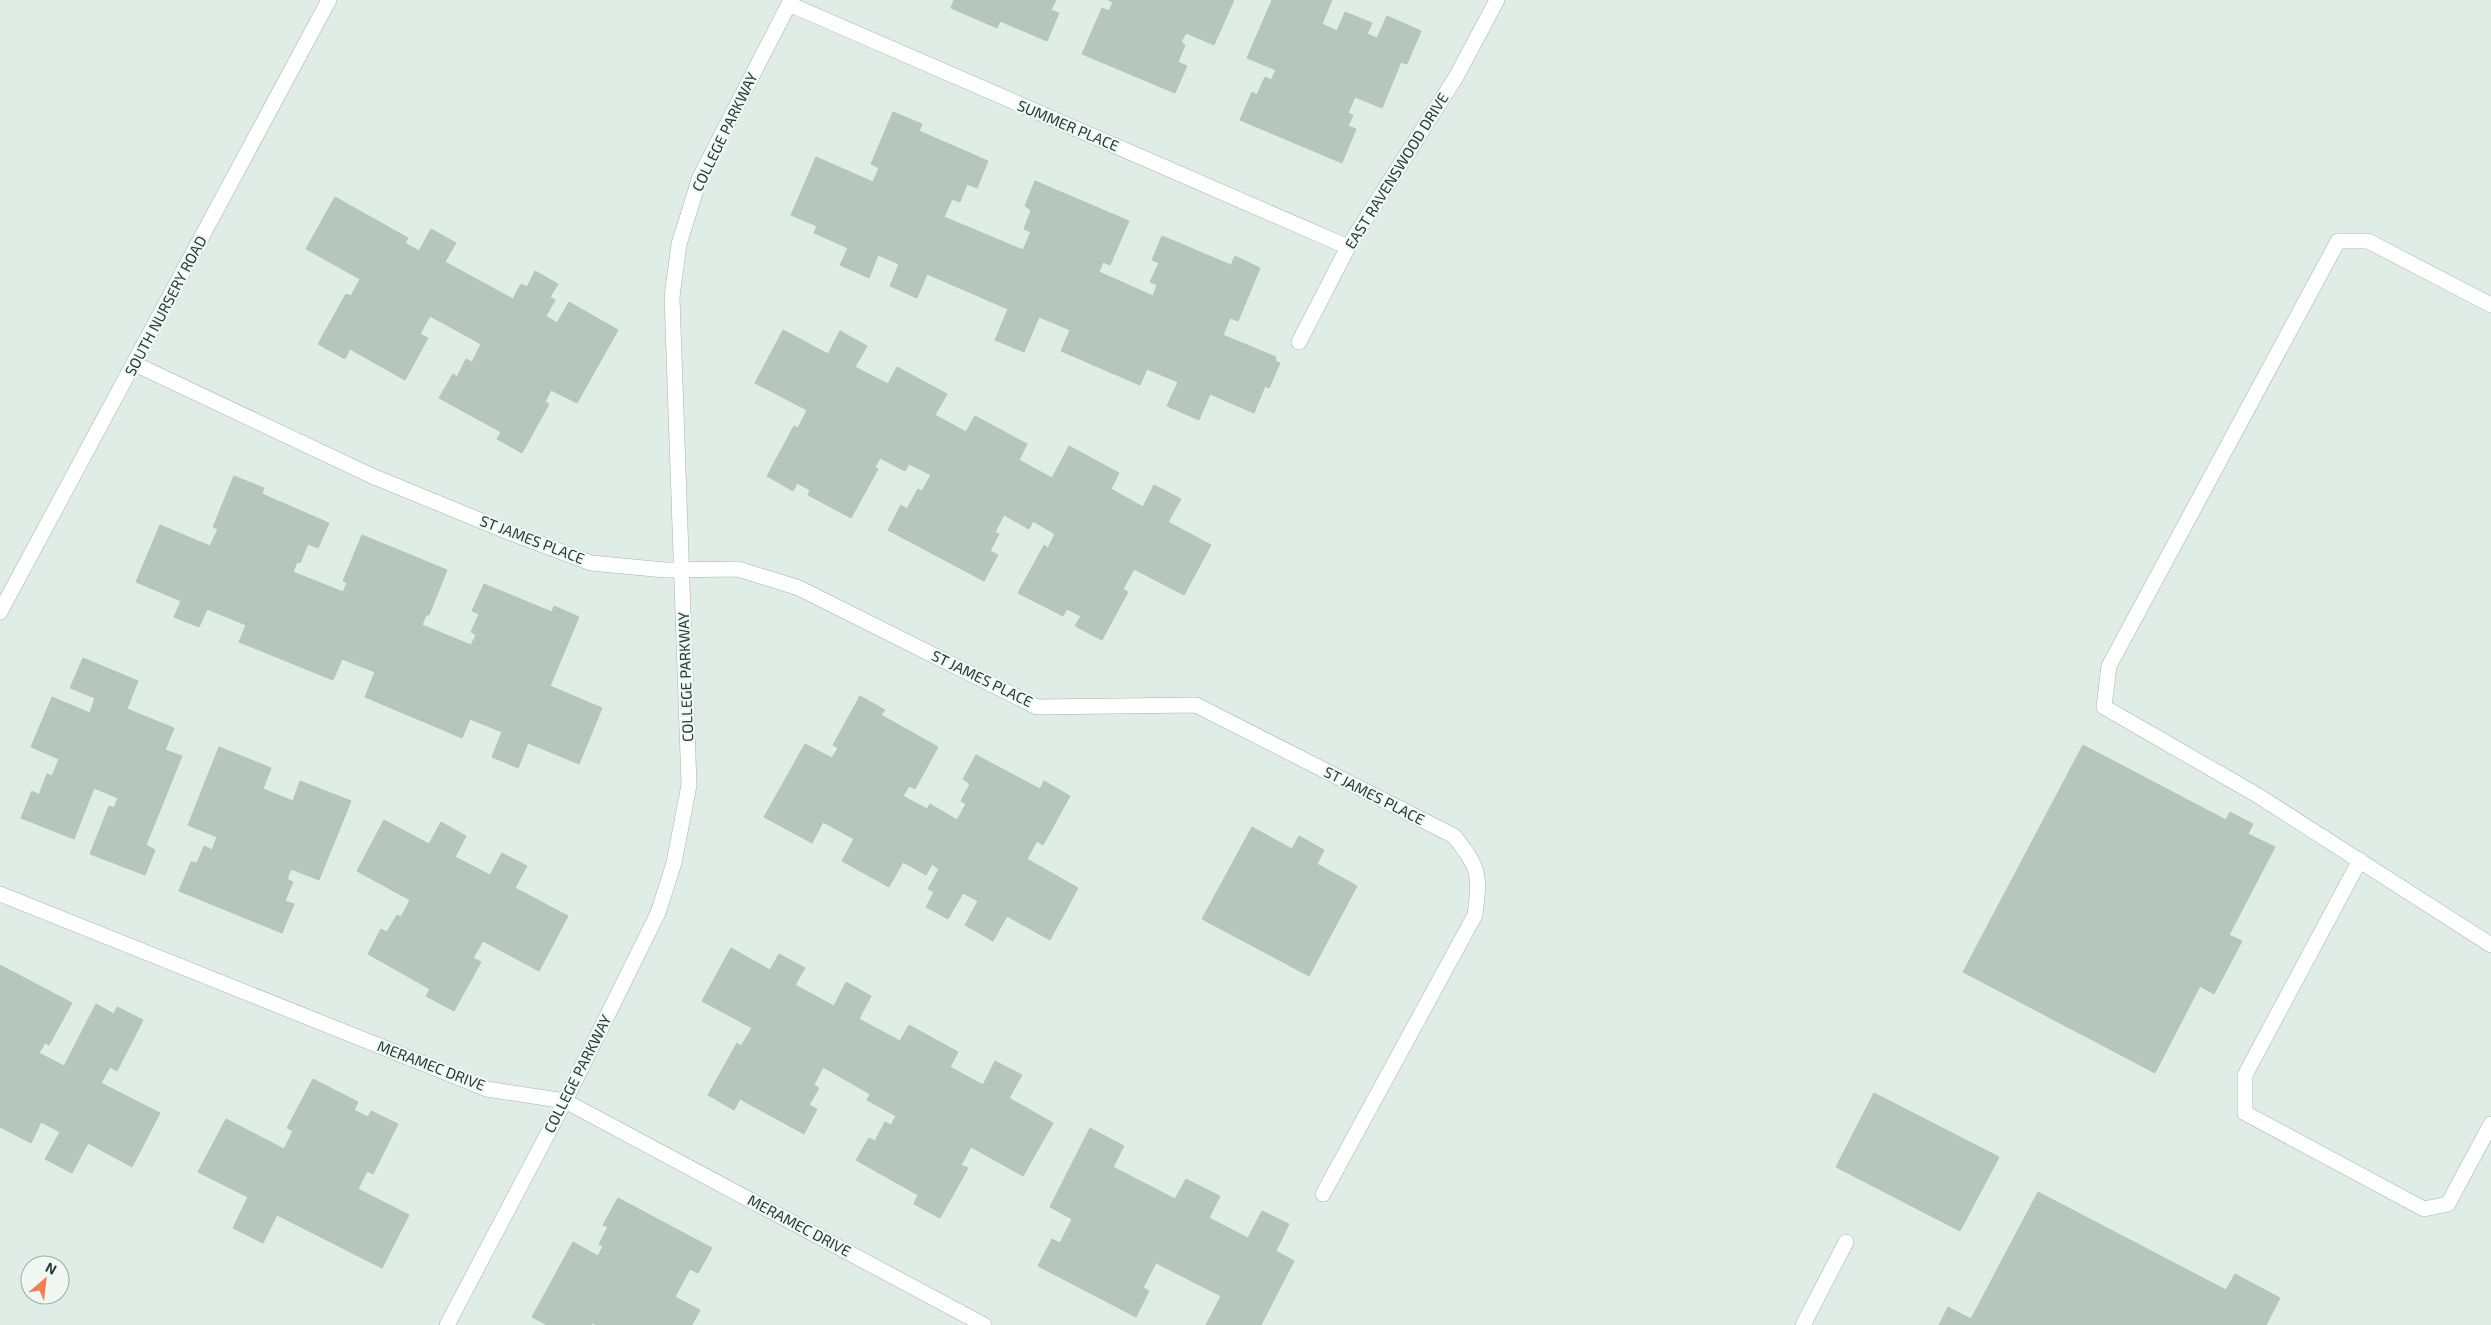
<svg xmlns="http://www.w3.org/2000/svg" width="2491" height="1325" viewBox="0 0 2491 1325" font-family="'Exo 2',sans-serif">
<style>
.building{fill:#b5c6bf;stroke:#b2c5bd}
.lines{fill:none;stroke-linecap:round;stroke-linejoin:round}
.minor-casing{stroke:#a3b4ad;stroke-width:16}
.minor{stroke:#fff;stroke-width:15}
.labels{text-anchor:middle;stroke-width:4.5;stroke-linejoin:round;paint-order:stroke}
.street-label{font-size:15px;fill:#203c35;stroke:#f1f8f4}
</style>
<rect width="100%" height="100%" fill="#e0ece6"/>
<path class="building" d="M 954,0 L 1056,0 L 1051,10 L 1059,13 L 1047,41 L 1000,21 L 997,28 L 951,8 Z
M 1108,0 L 1234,0 L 1214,45 L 1186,33 L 1181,42 L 1185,45 L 1178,62 L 1187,66 L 1175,93 L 1082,54 L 1102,8 L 1109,11 L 1113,2 Z
M 1272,0 L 1332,0 L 1322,24 L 1337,31 L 1345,12 L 1372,23 L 1367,34 L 1377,38 L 1387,16 L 1421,31 L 1407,64 L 1401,62 L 1382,108 L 1355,97 L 1348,113 L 1353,115 L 1348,126 L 1356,129 L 1342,163 L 1240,120 L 1252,92 L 1257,95 L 1265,77 L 1271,80 L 1276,70 L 1247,58 Z
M 893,112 L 922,124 L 919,131 L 988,161 L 977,188 L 967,184 L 960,202 L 952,199 L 944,217 L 1023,250 L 1031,232 L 1024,229 L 1031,210 L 1025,206 L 1035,181 L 1129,221 L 1110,265 L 1103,262 L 1099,272 L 1153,296 L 1157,285 L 1150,282 L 1159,263 L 1152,260 L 1162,236 L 1231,265 L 1235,256 L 1260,268 L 1238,321 L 1230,318 L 1223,335 L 1276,357 L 1275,361 L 1280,363 L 1269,388 L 1265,386 L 1254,413 L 1210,394 L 1199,420 L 1167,406 L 1178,382 L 1147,369 L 1140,385 L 1061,351 L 1070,330 L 1039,317 L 1024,352 L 995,340 L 1008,309 L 927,274 L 917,298 L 890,286 L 899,264 L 878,255 L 869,278 L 840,265 L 848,248 L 814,233 L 817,226 L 791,215 L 816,157 L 873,182 L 879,168 L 871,164 Z
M 335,197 L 408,238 L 405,243 L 419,251 L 431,229 L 456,243 L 445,262 L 513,299 L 521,284 L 527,287 L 535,271 L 558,284 L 550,297 L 555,300 L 546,316 L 557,323 L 569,302 L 618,330 L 577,403 L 551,390 L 545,402 L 549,404 L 522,453 L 497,439 L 501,432 L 439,398 L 453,374 L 457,377 L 466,359 L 472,362 L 481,344 L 430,316 L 420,334 L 428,338 L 405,380 L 350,349 L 345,359 L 318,344 L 346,294 L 351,296 L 360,279 L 306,249 Z
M 783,330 L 828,354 L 840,331 L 867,346 L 855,367 L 888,384 L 897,367 L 947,394 L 935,415 L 966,432 L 975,416 L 1027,444 L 1019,460 L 1052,478 L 1069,446 L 1119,473 L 1111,489 L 1143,507 L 1154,485 L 1181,499 L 1168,522 L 1211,545 L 1184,595 L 1134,569 L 1123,589 L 1128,592 L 1102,640 L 1075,626 L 1081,616 L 1067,609 L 1063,616 L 1018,593 L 1044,545 L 1048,548 L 1055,534 L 1033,521 L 1029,529 L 1004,515 L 995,532 L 999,534 L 990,551 L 998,555 L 984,581 L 888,530 L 901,505 L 907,509 L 918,489 L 922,491 L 931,475 L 909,464 L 905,471 L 880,458 L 875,467 L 878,469 L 851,518 L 808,495 L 810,490 L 797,483 L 793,491 L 767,476 L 794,426 L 798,428 L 807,410 L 755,383 Z
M 234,476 L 264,488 L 262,494 L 329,523 L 318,548 L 308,544 L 300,563 L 297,562 L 293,572 L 343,592 L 347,583 L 343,581 L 362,535 L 447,570 L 429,615 L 426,615 L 422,625 L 471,645 L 476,635 L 471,632 L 479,614 L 472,611 L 484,584 L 552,612 L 554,606 L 579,617 L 550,686 L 602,708 L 579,764 L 528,743 L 518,768 L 492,757 L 502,732 L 470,719 L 462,738 L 365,697 L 375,672 L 342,659 L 333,680 L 239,642 L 246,625 L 207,609 L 199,627 L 174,617 L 181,601 L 136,582 L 160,525 L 210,546 L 218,529 L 213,527 Z
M 83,658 L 138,681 L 127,709 L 174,728 L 165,750 L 182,756 L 146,845 L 155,850 L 145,875 L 90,854 L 109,806 L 114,808 L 118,798 L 94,788 L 74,839 L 21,818 L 32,791 L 39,795 L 47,774 L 52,776 L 59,759 L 31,747 L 52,697 L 90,713 L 95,698 L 70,688 Z
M 860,696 L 885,710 L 881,715 L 938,747 L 915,789 L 909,786 L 903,796 L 927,809 L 930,804 L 957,820 L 966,804 L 961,801 L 970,784 L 963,779 L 976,755 L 1040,789 L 1044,781 L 1070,796 L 1043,845 L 1037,841 L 1027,859 L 1078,888 L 1050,940 L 1007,916 L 993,941 L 965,925 L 978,901 L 963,893 L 948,919 L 926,907 L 934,892 L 928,889 L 939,869 L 932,864 L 926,875 L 903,862 L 889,887 L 842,861 L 854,839 L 823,822 L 812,843 L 764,817 L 805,744 L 832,758 L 838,748 L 833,745 Z
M 2083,745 L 2226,820 L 2230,812 L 2253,824 L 2248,834 L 2275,847 L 2229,935 L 2242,941 L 2214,994 L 2200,986 L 2155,1073 L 1963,972 Z
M 219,747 L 271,768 L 263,789 L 293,801 L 300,781 L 351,801 L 319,880 L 291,869 L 287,879 L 293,882 L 285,901 L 294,904 L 282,933 L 179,891 L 191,862 L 197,863 L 204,846 L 212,850 L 217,837 L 188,825 Z
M 384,820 L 429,844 L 441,822 L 466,836 L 455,857 L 490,875 L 502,853 L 527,866 L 515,888 L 568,916 L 539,971 L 483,941 L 473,958 L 481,962 L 454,1011 L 426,996 L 430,989 L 368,954 L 381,929 L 387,932 L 397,915 L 401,917 L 410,900 L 357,871 Z
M 1252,827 L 1292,849 L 1299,836 L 1324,850 L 1317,864 L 1357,886 L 1309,976 L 1202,919 Z
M 731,948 L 770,970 L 779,954 L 805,968 L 795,985 L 834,1006 L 846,982 L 871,996 L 859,1019 L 900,1041 L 909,1025 L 958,1052 L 950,1067 L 983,1085 L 995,1061 L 1022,1075 L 1009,1098 L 1053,1123 L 1023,1176 L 971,1147 L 961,1165 L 968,1168 L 940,1218 L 914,1204 L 918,1195 L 856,1160 L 869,1138 L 875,1141 L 885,1122 L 891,1125 L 896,1116 L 867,1100 L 870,1094 L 823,1067 L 814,1085 L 819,1088 L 809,1105 L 817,1109 L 804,1134 L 740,1099 L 734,1110 L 708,1095 L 737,1043 L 741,1046 L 752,1028 L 702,1001 Z
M 0,965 L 72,1003 L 49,1045 L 45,1043 L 39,1053 L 64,1066 L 96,1004 L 114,1014 L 117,1007 L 143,1020 L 117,1071 L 110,1067 L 101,1083 L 160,1113 L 132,1167 L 88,1143 L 72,1173 L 45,1159 L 60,1132 L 41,1122 L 31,1143 L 0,1127 Z
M 313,1079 L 358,1102 L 354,1110 L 368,1117 L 371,1111 L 398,1124 L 373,1174 L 367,1171 L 358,1189 L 409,1215 L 382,1268 L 277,1215 L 263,1243 L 233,1228 L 248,1197 L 198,1172 L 226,1119 L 284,1149 L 293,1131 L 287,1128 Z
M 1874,1093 L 1999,1157 L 1960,1231 L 1836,1167 Z
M 1090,1128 L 1124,1146 L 1113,1167 L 1175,1199 L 1186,1179 L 1220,1196 L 1209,1218 L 1248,1238 L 1262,1211 L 1289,1224 L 1276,1251 L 1294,1261 L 1261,1325 L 1206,1325 L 1221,1296 L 1156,1263 L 1143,1288 L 1149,1291 L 1136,1317 L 1038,1266 L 1052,1239 L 1060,1243 L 1072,1219 L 1050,1207 Z
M 2038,1192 L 2226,1290 L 2235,1274 L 2280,1298 L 2266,1325 L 1939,1325 L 1948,1307 L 1971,1319 Z
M 618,1198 L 712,1248 L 698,1273 L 690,1269 L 675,1297 L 700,1310 L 692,1325 L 597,1325 L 592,1323 L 591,1325 L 547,1325 L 532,1317 L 573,1242 L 598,1256 L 603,1246 L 599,1244 L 608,1227 L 603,1225 Z"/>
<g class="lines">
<defs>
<path id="minor" d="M 789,4 L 1348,247
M 2491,305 L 2368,241 L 2338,241 L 2109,666 L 2104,707 L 2257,795 L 2491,945
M 1299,342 L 1348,247 L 1456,77 L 1497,0
M 135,364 L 372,476 L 511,533 L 591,563 L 665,570 L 738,569 L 799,588 L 1037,707 L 1196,705 L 1454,836 C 1480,869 1480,874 1475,915 L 1323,1194
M 0,612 L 329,0
M 2360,860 L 2245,1075 L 2245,1113 L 2424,1209 L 2448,1204 L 2491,1124
M 0,894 L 487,1089 L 565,1101 L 984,1325
M 447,1325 L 565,1101 L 658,913 L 674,863 L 689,785 L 672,297 L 679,244 L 700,177 L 791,0
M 1803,1325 L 1846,1242"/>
</defs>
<use href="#minor" class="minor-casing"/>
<use href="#minor" class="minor"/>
</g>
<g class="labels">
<g class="street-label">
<text transform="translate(1068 126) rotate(23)" y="5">SUMMER PLACE</text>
<text transform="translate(725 132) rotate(-64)" y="5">COLLEGE PARKWAY</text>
<text transform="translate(1397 171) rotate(-58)" y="5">EAST RAVENSWOOD DRIVE</text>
<text transform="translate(166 306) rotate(-62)" y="5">SOUTH NURSERY ROAD</text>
<text transform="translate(532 540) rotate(21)" y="5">ST JAMES PLACE</text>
<text transform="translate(686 677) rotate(-92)" y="5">COLLEGE PARKWAY</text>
<text transform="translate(982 679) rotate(26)" y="5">ST JAMES PLACE</text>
<text transform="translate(1374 796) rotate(27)" y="5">ST JAMES PLACE</text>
<text transform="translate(431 1066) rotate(21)" y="5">MERAMEC DRIVE</text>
<text transform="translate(578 1074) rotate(-63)" y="5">COLLEGE PARKWAY</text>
<text transform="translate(799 1226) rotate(28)" y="5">MERAMEC DRIVE</text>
</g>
</g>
<g transform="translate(45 1280) rotate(28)"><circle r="24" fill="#f1f8f4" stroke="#9dada8"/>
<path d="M0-4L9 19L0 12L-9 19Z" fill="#f77b53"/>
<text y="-8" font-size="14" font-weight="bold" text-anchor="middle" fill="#203c35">N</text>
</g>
</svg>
